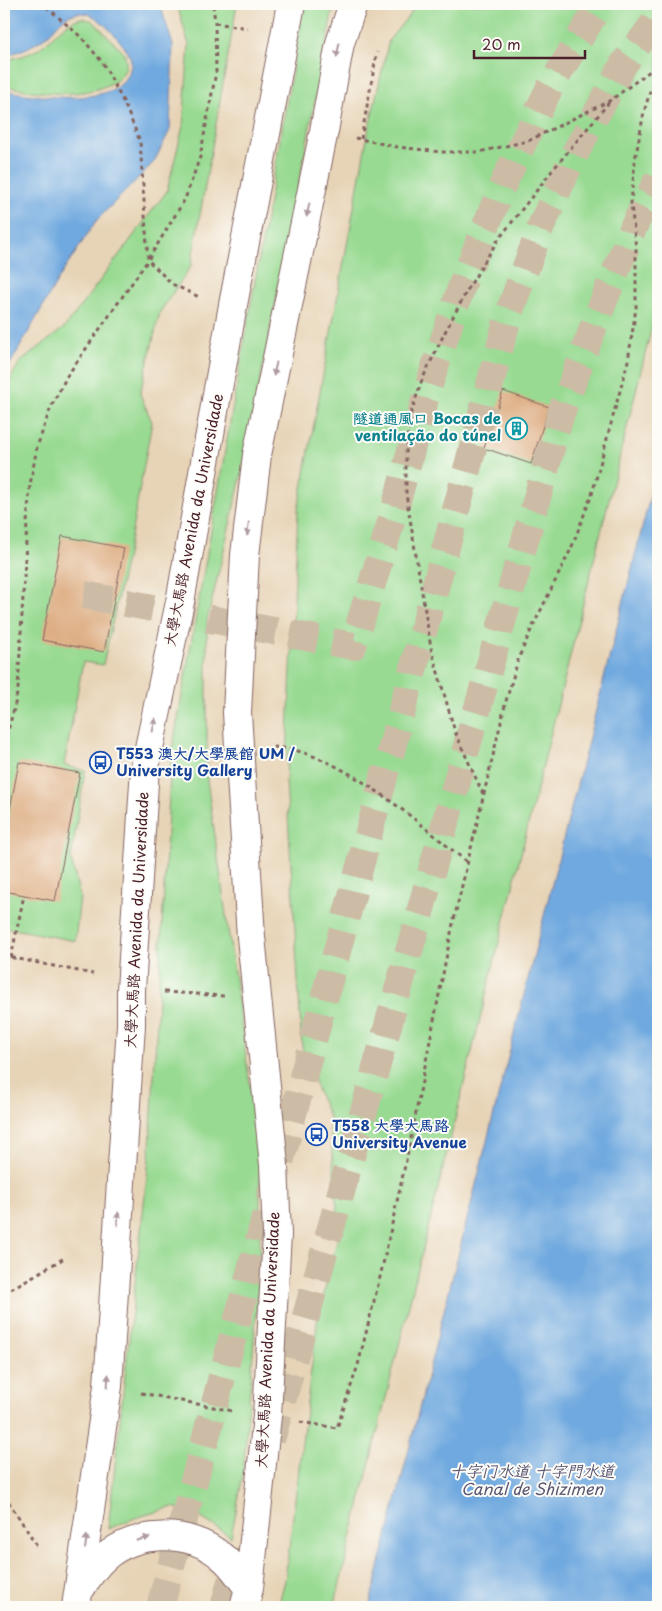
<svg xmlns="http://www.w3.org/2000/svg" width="662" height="1611" viewBox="0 0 662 1611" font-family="'Playpen Sans','LXGW WenKai TC',sans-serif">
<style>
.built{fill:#e7d4b7}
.green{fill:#98da92;stroke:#717c5e}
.water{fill:#6fa9df;stroke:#5c6485}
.building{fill:#deaf85}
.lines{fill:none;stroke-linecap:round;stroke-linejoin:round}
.minor-tunnel{stroke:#ccbca5;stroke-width:28;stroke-dasharray:28 14;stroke-linecap:butt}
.major-tunnel{stroke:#ccbca5;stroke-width:28;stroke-dasharray:28 14;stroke-linecap:butt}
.major-casing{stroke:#836460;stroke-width:30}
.path{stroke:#836460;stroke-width:3;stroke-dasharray:4 4;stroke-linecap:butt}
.major{stroke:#fff;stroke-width:28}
.oneway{fill:#ae9aa0}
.labels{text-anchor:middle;stroke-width:4;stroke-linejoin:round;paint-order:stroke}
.culture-label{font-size:15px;font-weight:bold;fill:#0d838f;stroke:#fdfcf7;text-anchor:end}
.street-label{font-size:15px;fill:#4a1f2b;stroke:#fdfcf7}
.transit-label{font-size:15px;font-weight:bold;fill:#164399;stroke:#fdfcf7;text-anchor:start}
.water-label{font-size:16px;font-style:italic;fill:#595673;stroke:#fdfcf7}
</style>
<rect width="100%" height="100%" fill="#fdfcf7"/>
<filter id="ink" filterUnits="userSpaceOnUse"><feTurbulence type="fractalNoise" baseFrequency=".02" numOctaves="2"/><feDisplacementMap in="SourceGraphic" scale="10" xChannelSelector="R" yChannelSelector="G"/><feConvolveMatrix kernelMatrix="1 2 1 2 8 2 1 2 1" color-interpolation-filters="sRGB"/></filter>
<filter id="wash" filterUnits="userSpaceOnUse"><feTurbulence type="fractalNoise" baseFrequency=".0096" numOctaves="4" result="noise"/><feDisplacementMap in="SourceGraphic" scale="20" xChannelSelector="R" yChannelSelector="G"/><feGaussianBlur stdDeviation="1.12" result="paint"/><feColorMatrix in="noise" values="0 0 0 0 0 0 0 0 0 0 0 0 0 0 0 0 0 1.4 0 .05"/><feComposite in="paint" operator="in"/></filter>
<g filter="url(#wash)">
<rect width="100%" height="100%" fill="#ede3c3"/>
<path class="built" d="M 4,4 L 658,4 L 658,465 L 369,1607 L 4,1607 Z"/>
<path class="green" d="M 177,4 L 237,4 L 191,266 L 160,312 L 140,394 L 152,422 L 131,536 L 103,665 L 83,662 L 64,765 L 85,771 L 71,859 L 80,897 L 75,941 L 4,927 L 4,391 L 19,363 L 65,327 L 167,191 L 183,126 L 189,45 Z
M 304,4 L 334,4 L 242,473 L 207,621 L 207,780 L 260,1156 L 260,1268 L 243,1475 L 231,1537 L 200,1517 L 173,1507 L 135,1518 L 108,1529 L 150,1149 L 171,757 Z
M 418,4 L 658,4 L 658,302 L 334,1607 L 278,1607 L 285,1580 L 317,1322 L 339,1232 L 329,1117 L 318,1092 L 302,1047 L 286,781 L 298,510 L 368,132 L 389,40 Z
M 82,18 L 93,21 L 124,53 C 129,65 125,75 114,82 C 81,100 39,93 4,86 L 4,60 C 16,58 30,55 41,47 C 55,37 64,21 82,18 Z"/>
<path class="water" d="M 4,4 L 160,4 L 173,45 L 170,130 L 154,162 L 96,221 L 59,278 L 4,375 L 4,324 L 5,320 L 4,298 L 4,90 C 33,97 131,111 131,62 C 131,50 103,21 93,16 C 88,13 79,12 74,14 C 61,16 55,30 45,37 C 32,47 19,52 4,56 Z
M 658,465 L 658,1607 L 369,1607 Z"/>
<g id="blocks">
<path class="building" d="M 503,391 L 549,407 L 531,464 L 484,448 Z
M 62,536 L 124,548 L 104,652 L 42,640 Z
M 19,762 L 80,773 L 55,901 L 4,891 L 4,841 Z"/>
</g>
</g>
<g filter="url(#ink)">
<use href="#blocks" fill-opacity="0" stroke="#836460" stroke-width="1"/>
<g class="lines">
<path class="minor-tunnel" d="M 84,595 L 353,646 L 394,512 L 428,388 L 462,285 L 503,184 L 549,89 L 600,4"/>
<path class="major-tunnel" d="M 271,1440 L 561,413 L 598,315 L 634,226 L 658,179
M 160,1607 L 510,310 L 542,224 L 573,157 L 623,65 L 658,18
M 224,1607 L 240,1549"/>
<defs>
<path id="major" d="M 81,1588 C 88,1577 94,1567 104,1558 C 136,1530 189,1529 221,1556 C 232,1564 240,1578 249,1588
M 76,1607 L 108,1386 L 131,1025 L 131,990 L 145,767 L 180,602 L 233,305 L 291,4
M 244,1607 L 249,1588 L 267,1416 L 277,1234 L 274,1165 L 251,937 L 237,713 L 245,555 L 257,455 L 324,131 L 340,43 L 353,4"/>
</defs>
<use href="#major" class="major-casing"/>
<path class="path" d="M 39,4 L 48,8 L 82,38 L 103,63 L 124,103 L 140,141 L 148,260 L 172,284 L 201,298
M 215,23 L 248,28
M 355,138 L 398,147 L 441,152 L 479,152 L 528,141 L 611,100 L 658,65
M 361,139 L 377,52
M 4,744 L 14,709 L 18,688 L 27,523 L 30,485 L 37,447 L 51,407 L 67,376 L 148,260 L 185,199 L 200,157 L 216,72 L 215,23 L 213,4
M 273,747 C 339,750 417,822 467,862
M 483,794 L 455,732 L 431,648 L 406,494 L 406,453 L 409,419 L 422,380 L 445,332 L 469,287 L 498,240 L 551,172 L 611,100
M 4,956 L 93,974
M 11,958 L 24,895
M 164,992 L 225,996
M 4,1293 L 66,1257
M 141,1393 L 233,1411
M 300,1422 L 337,1428 L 358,1365 L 381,1273 L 410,1143 L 452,928 L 506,701 L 519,657 L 532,628 L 571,549 L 592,494 L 628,361 L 636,308 L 636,249 L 631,203 L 635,160 L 644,112 L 658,65
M 4,1495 L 38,1547"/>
<use href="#major" class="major"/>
</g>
<defs><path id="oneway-solid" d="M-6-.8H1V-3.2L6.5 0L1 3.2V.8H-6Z" transform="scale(1.25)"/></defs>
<g class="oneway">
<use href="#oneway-solid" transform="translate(338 50) rotate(101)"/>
<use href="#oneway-solid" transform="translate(308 210) rotate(102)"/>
<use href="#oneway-solid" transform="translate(275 369) rotate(102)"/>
<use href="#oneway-solid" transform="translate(248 529) rotate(97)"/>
<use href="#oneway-solid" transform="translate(154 725) rotate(-78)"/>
<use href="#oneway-solid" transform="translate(118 1219) rotate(-87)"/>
<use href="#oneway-solid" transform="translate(108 1381) rotate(-86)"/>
<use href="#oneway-solid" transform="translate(143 1539) rotate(-14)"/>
<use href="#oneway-solid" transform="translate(86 1542) rotate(-82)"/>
</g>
</g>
<defs>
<symbol id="building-ring" viewBox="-11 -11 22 22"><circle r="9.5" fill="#fdfcf7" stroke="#0f9aa8" stroke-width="1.5"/><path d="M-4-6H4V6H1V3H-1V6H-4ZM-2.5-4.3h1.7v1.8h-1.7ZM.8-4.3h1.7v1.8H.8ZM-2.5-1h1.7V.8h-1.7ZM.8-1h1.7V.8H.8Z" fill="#0f9aa8"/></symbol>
<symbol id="bus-ring" viewBox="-11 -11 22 22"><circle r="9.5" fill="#fdfcf7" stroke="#1a4fb4" stroke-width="1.5"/><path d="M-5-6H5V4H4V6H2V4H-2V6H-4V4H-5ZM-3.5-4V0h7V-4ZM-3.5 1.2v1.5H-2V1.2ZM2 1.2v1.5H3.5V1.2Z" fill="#1a4fb4"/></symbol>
</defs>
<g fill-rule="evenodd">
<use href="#building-ring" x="504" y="416" width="25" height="25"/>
<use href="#bus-ring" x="88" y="750" width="25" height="25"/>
<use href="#bus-ring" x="304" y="1122" width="25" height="25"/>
</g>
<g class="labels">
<g class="culture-label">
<text x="501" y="424">隧道通風口 Bocas de<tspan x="501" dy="17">ventilação do túnel</tspan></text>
</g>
<g class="street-label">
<text transform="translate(194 520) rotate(-79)" y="5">大學大馬路 Avenida da Universidade</text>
<text transform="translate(137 920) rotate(-87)" y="5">大學大馬路 Avenida da Universidade</text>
<text transform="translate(268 1340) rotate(-87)" y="5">大學大馬路 Avenida da Universidade</text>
</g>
<g class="transit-label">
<text x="116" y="759">T553 澳大/大學展館 UM /<tspan x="116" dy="17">University Gallery</tspan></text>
<text x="332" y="1131">T558 大學大馬路<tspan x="332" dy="17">University Avenue</tspan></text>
</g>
<g class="water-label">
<text x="532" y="1477">十字门水道 十字門水道<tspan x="532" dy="18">Canal de Shizimen</tspan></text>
</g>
</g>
<rect width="662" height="1611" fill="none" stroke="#fdfcf7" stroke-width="20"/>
<path d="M474 50v8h111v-8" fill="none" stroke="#4a1f2b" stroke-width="2.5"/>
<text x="482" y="50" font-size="15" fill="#4a1f2b" stroke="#fdfcf7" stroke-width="4" paint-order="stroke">20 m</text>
</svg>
